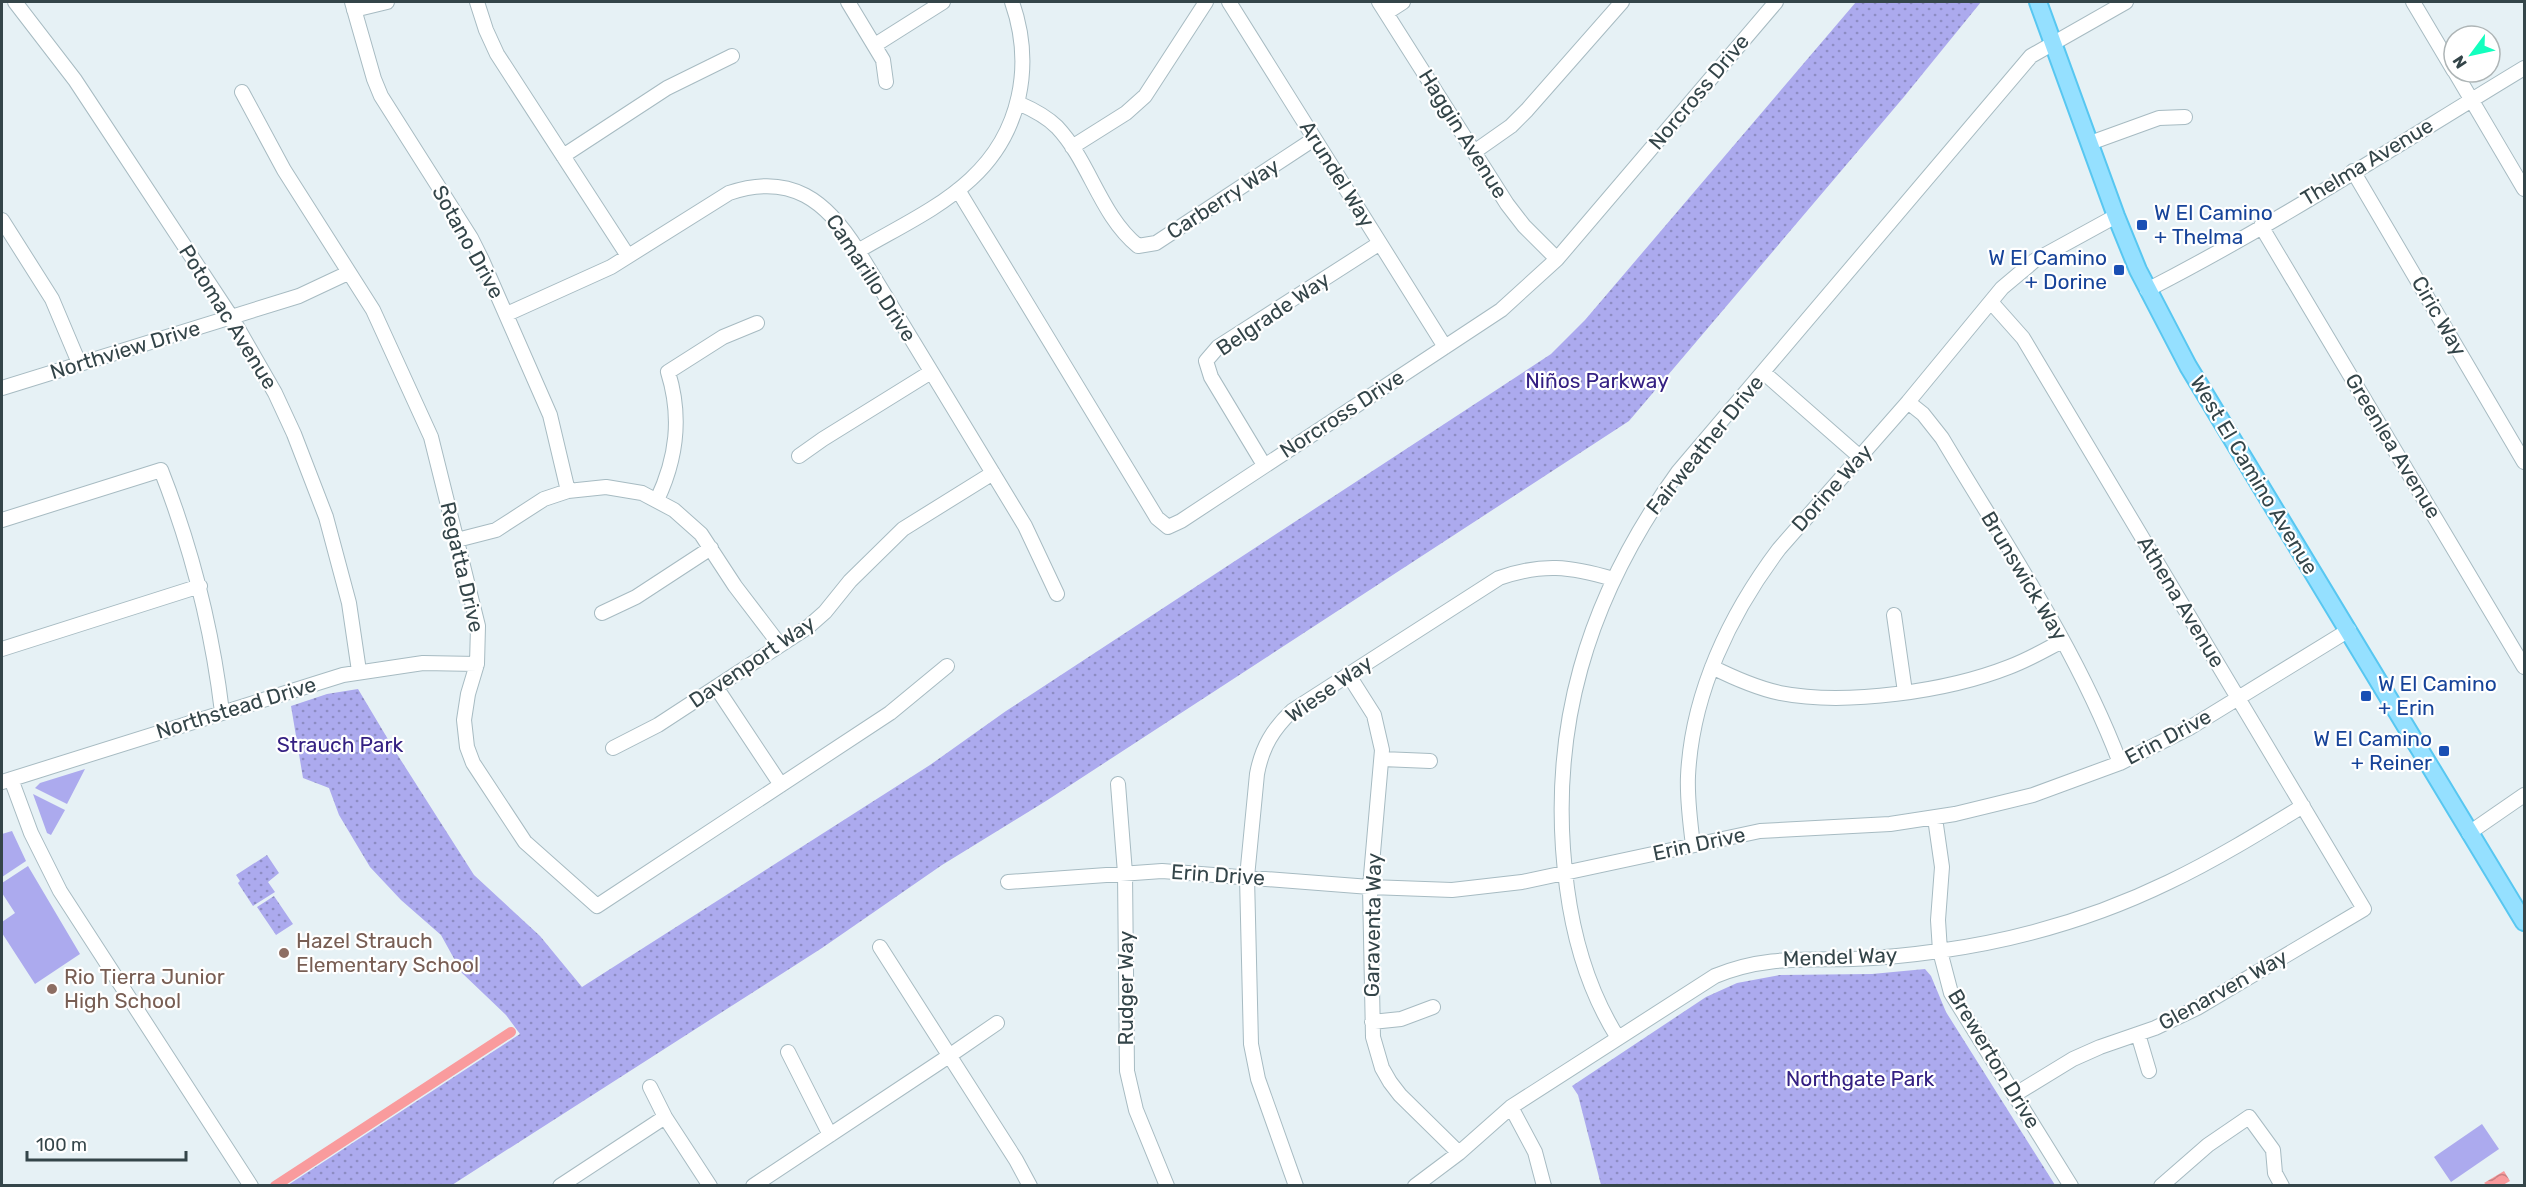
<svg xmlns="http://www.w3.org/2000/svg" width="2526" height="1187" viewBox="0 0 2526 1187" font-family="Rubik,sans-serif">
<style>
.grass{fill:#acaaee}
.park{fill:url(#park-dots)}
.water{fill:url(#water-waves)}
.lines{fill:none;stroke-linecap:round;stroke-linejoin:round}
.canal{stroke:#f99b9d;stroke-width:10}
.minor-casing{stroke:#a7bbc2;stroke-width:16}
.major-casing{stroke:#58c7f1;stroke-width:20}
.minor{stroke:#fff;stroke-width:14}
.major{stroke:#95e0ff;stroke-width:16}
.transit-dot{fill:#1a4fb4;stroke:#fff;stroke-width:2}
.education-dot{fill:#8d6e63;stroke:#fff;stroke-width:2}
.labels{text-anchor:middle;stroke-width:4.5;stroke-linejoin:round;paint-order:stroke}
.street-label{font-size:21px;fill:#344549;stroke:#fff}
.transit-label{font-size:21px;fill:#164399;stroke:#fff;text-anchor:start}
.park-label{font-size:21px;fill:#342082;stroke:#fff}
.education-label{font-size:21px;fill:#785e54;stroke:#fff;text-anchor:start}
</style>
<defs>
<pattern id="park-dots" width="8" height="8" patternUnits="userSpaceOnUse" patternTransform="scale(1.5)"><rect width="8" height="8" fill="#acaaee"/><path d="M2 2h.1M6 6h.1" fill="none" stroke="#8d8cc3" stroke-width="1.8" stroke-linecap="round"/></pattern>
<pattern id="water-waves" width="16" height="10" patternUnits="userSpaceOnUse" patternTransform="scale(1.5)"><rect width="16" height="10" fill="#f99b9d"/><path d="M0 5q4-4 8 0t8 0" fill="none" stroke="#ca8082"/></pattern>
</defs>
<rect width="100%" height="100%" fill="#e6f1f5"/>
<path class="grass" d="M 85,769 L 67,804 L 35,788 L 40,783 Z
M 33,794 L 65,810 L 51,835 L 47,833 Z
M 12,831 L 26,861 L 2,877 L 2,834 Z
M 28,866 L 80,954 L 35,984 L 2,933 L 2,922 L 15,913 L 2,893 L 2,883 Z
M 2482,1124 L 2499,1149 L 2451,1182 L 2434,1157 Z"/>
<path class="park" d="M 1856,2 L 1981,2 L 1903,98 L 1629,421 L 1046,801 L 942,865 L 822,948 L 452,1185 L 288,1185 L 520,1034 L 506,1015 L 462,973 L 441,935 L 401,900 L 370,867 L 339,815 L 329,788 L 303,778 L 291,706 L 327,694 L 358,689 L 395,751 L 474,875 L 540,936 L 582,987 L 930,765 L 1006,711 L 1551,354 L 1585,320 Z
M 267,855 L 279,873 L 268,882 L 275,892 L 253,906 L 238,883 L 240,881 L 236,875 Z
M 274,896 L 293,924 L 276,935 L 257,907 Z
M 1925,969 L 1931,976 L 1946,1012 L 2055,1185 L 1601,1185 L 1578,1095 L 1572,1086 L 1706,997 L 1737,983 L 1780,975 L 1872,974 Z"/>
<path class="water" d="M 2504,1171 L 2510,1181 L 2503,1185 L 2487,1185 L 2484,1183 Z"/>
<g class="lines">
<path class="canal" d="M 275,1186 L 511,1032"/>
<defs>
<path id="minor" d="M 15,2 L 75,80 L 232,318 L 275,393 L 294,434 L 326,517 L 349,603 L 359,671
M 352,2 L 374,79 L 381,96 L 471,238 L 482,260 L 550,415 L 568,491
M 477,2 L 486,30 L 497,54 L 628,256
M 848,2 L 883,60 L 886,82
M 1229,2 L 1445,347
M 1379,2 L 1507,204 L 1524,226 L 1557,259
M 2413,2 L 2454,71
M 354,10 L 387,2
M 1386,13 L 1403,2
M 875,45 L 943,2
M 2455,72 L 2524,189
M 242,92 L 284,170 L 373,310 L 431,437 L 478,626 L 477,664 L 468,694 L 464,720 L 467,747 L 473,763 L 525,842 L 597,906 L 890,713 L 947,666
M 1018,103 C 1032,109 1046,116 1057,127 C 1090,162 1100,215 1138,246 L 1156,243 L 1314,139
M 2090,143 L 2159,118 L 2185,117
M 1072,147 L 1126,113 L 1145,96 L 1206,2
M 1474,152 L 1511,126 L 1527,110 L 1622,2
M 563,156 L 667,88 L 732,56
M 2353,171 L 2524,462
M 958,190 L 1157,518 L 1168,527 L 1181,521 L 1501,310 L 1557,259 L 1776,2
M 2,220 L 52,299 L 79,363
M 2261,226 L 2524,667
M 858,251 C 895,229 939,209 971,179 C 1021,133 1034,65 1012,2
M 2147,290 C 2276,224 2400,143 2524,68
M 1991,302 L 2023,338 L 2364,909 L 2197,1008 L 2155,1028 L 2100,1047 L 2073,1059 L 2014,1095
M 507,314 L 611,267 L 729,193 C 791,172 827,201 858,251 L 1025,526 L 1057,594
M 1763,372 L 1860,457
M 2,388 L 299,296 L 348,273
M 1908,402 L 1923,414 L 1942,438 C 2005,544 2076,647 2120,763
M 799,456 L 823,439 L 931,372
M 1264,465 L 1211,377 L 1206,361 L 1218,347 L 1380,243
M 657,500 C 677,458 682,417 668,372 L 723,337 L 757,323
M 2,520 L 161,470 C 192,549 212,628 222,712
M 457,540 L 496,530 L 544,499 L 568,491 L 606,487 L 642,493 L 674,510 L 701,534 L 735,586 L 780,645
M 602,613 L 636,597 L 711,548
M 1894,615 L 1905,692
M 2,649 L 200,586
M 1712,667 C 1734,678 1757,688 1780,693 C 1846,706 1948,691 2009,667 C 2028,660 2045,650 2062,641
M 1348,674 L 1374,715 L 1382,750 L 1370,887 L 1373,1037 L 1382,1068 L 1390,1082 L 1400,1095 L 1459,1153
M 716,687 L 781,785
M 613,748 L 658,725 L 808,627 L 825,612 L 850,581 L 903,529 L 993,473
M 1382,759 L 1430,761
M 11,779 L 31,833 L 60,891 L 251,1186
M 2,782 L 343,675 L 423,663 L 477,664
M 1118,784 L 1125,873 L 1127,1071 L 1136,1110 L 1167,1186
M 1935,818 L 1942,867 L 1938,920 L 1940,951 L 1951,993 L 2071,1186
M 2469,833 L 2524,795
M 1693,845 C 1690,822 1687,799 1688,776 C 1692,693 1730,614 1779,549 L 1908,402 L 2002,288 L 2034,261 L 2116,216
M 1008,882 L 1162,871 L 1370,887 L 1452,890 L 1522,882 L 1760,831 L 1890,824 L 1955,814 L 2033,795 L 2120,763 L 2191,727 L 2349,630
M 880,947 L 1016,1160 L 1030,1186
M 1372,1022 L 1401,1019 L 1433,1007
M 2138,1034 L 2149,1071
M 1618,1038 C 1589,992 1574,941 1567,888 C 1546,732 1587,598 1678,472 L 2031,56 L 2126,2
M 788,1052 L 830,1135
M 650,1087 L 665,1117 L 710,1186
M 1511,1107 L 1535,1152 L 1544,1186
M 560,1186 L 665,1117
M 753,1186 L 949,1056 L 997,1023
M 1296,1186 L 1258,1079 L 1251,1044 L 1247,877 L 1257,774 C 1262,747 1273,729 1292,711 L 1499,578 C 1542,563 1570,566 1613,579
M 1415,1186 L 1459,1153 L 1511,1107 L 1715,976 C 1763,956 1803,960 1853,959 C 1882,958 1911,955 1939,951 C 2018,940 2097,917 2169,882 C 2215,860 2259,833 2303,806
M 2161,1186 L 2208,1145 L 2249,1117 L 2273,1150 L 2275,1173 L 2282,1186"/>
<path id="major" d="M 2038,2 L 2116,216 L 2138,270 L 2188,366 L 2524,922"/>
</defs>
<use href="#minor" class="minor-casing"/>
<use href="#major" class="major-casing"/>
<use href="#minor" class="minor"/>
<use href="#major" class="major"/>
</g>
<g class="transit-dot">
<rect x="2136" y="219" width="12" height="12" rx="3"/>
<rect x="2113" y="264" width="12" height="12" rx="3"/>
<rect x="2360" y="690" width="12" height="12" rx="3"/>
<rect x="2438" y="745" width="12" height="12" rx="3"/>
</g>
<g class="education-dot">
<circle cx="284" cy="953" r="6"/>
<circle cx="52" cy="989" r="6"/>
</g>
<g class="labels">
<g class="street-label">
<text transform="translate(1699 92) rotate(-50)" y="7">Norcross Drive</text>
<text transform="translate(1463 134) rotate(58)" y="7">Haggin Avenue</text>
<text transform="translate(2367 162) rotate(-31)" y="7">Thelma Avenue</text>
<text transform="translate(1337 174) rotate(58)" y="7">Arundel Way</text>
<text transform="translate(1223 199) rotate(-33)" y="7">Carberry Way</text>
<text transform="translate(468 242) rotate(61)" y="7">Sotano Drive</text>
<text transform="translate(871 278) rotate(57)" y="7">Camarillo Drive</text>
<text transform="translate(1273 314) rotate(-34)" y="7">Belgrade Way</text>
<text transform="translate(2439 316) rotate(60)" y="7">Ciric Way</text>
<text transform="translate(228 317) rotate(58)" y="7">Potomac Avenue</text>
<text transform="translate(125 350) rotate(-17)" y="7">Northview Drive</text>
<text transform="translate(1342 414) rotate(-33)" y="7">Norcross Drive</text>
<text transform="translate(1705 445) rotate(-51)" y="7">Fairweather Drive</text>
<text transform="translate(2393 446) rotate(59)" y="7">Greenlea Avenue</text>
<text transform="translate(2254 475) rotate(59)" y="7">West El Camino Avenue</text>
<text transform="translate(1832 488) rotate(-48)" y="7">Dorine Way</text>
<text transform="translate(462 567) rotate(77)" y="7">Regatta Drive</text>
<text transform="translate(2024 576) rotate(59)" y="7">Brunswick Way</text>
<text transform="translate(2181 602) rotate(59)" y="7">Athena Avenue</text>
<text transform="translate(752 662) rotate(-34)" y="7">Davenport Way</text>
<text transform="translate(1329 689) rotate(-35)" y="7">Wiese Way</text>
<text transform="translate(236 708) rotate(-17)" y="7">Northstead Drive</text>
<text transform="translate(2168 737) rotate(-28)" y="7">Erin Drive</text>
<text transform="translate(1699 844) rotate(-12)" y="7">Erin Drive</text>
<text transform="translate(1218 875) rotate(4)" y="7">Erin Drive</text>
<text transform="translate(1373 925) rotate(-89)" y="7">Garaventa Way</text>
<text transform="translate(1840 957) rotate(-2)" y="7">Mendel Way</text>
<text transform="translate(1126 988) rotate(-90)" y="7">Rudger Way</text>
<text transform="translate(2223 990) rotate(-29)" y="7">Glenarven Way</text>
<text transform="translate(1994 1059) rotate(59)" y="7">Brewerton Drive</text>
</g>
<g class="transit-label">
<text x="2154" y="220">W El Camino<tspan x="2154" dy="24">+ Thelma</tspan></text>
<text x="2107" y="265" text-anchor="end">W El Camino<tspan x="2107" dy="24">+ Dorine</tspan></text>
<text x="2378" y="691">W El Camino<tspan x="2378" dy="24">+ Erin</tspan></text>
<text x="2432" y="746" text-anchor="end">W El Camino<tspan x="2432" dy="24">+ Reiner</tspan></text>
</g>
<g class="park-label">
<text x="1597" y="388">Niños Parkway</text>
<text x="340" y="752">Strauch Park</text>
<text x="1860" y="1086">Northgate Park</text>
</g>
<g class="education-label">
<text x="296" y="948">Hazel Strauch<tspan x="296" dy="24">Elementary School</tspan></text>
<text x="64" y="984">Rio Tierra Junior<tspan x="64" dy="24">High School</tspan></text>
</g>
</g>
<rect width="2526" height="1187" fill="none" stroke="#344549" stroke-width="6"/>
<g transform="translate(2472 54) rotate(237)"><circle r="28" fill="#ffffff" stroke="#aeb5b6" stroke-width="1.5"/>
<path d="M0-4.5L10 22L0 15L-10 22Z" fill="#13ffbe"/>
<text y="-9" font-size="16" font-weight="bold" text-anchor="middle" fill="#344549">N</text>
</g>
<path d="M27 1151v9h159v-9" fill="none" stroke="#344549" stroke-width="3"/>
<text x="36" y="1151" font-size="18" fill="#344549" stroke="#ffffff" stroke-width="4.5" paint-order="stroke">100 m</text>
</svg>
